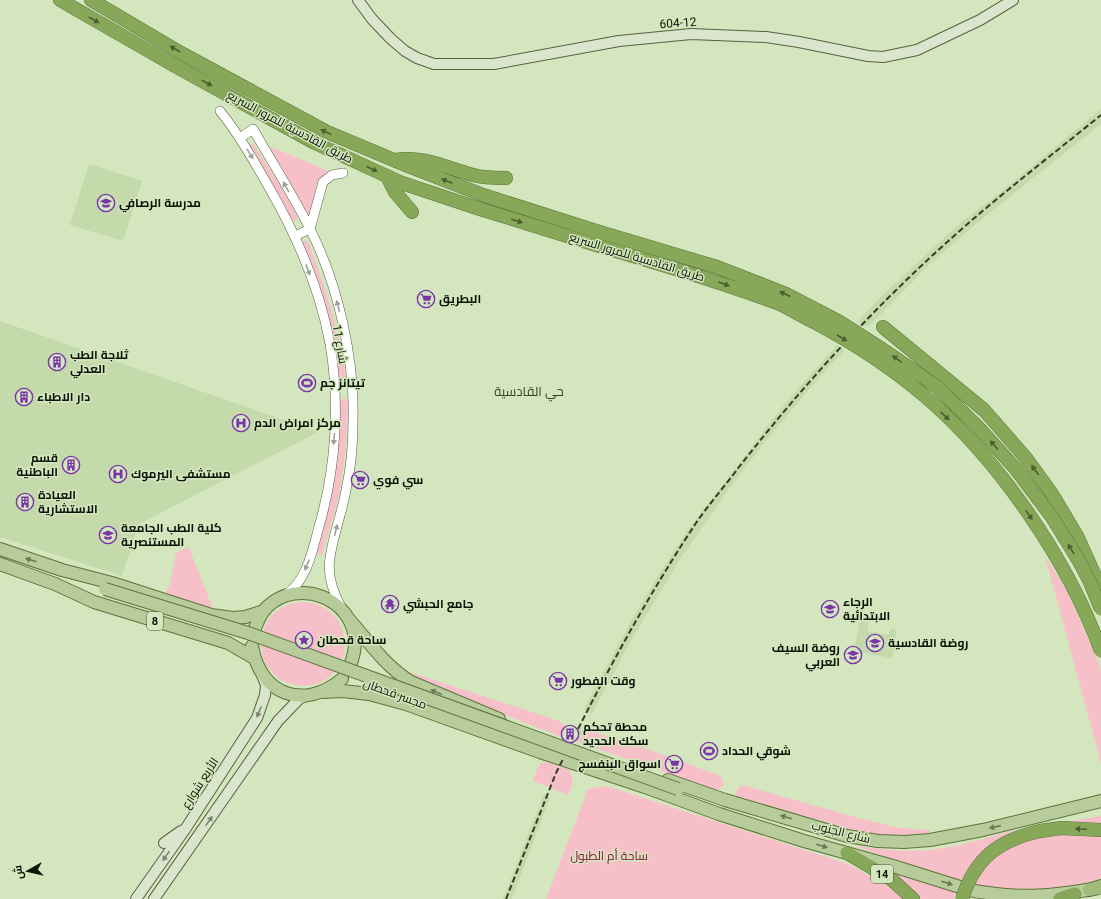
<svg xmlns="http://www.w3.org/2000/svg" width="1101" height="899" viewBox="0 0 1101 899" font-family="Roboto,Cairo,sans-serif">
<style>
.built{fill:#c5daab}
.green{fill:#f7c0c8}
.lines{fill:none;stroke-linecap:round;stroke-linejoin:round}
.tertiary-casing{stroke:#546340;stroke-width:10}
.secondary-casing{stroke:#546340;stroke-width:12}
.primary-casing{stroke:#5c743b;stroke-width:14}
.trunk-casing{stroke:#5c743b;stroke-width:14}
.motorway-casing{stroke:#5c743b;stroke-width:14}
.tertiary{stroke:#fff;stroke-width:9}
.secondary{stroke:#dbe5cd;stroke-width:10}
.primary{stroke:#b7cb9b;stroke-width:12}
.trunk{stroke:#9fba7a;stroke-width:12}
.motorway{stroke:#87a858;stroke-width:13}
.rail{stroke:#343c2a;stroke-width:2;stroke-dasharray:6 3;stroke-linecap:butt}
.primary-bridge-casing{stroke:#5c743b;stroke-width:14;stroke-linecap:butt}
.motorway-bridge-casing{stroke:#5c743b;stroke-width:14;stroke-linecap:butt}
.primary-bridge{stroke:#b7cb9b;stroke-width:12}
.motorway-bridge{stroke:#87a858;stroke-width:13}
.oneway{fill:#4a5e2f}
.oneway2{fill:#9ea19b}
.oneway3{fill:#6a7858}
.oneway4{fill:#7e8673}
.labels{text-anchor:middle;stroke-width:3;stroke-linejoin:round;paint-order:stroke}
.shield{fill:#d3e6be;stroke:#48523d;stroke-width:1}
.shield-label{font-size:11px;font-weight:bold;fill:#0d1306}
.street-label{font-size:12px;fill:#0d1306;stroke:#d3e6be}
.poi-label{font-size:12px;font-weight:bold;fill:#0d1306;stroke:#d3e6be;text-anchor:start}
.park-label{font-size:12px;fill:#890a3a;stroke:#d3e6be}
.neighbourhood-label{font-size:13px;fill:#344221;stroke:#d3e6be}
</style>
<rect width="100%" height="100%" fill="#d3e6be"/>
<path class="built" d="M 1101,109 L 1101,124 L 977,223 L 933,261 L 868,327 L 858,321 L 886,292 L 959,224 L 1007,187 Z
M 89,164 L 142,181 L 123,241 L 70,225 Z
M 0,321 L 318,432 L 139,524 L 122,576 L 0,537 Z
M 837,345 L 845,350 L 824,372 L 768,438 L 731,486 L 677,564 L 633,637 L 592,714 L 584,709 L 636,612 L 663,568 L 687,531 L 784,405 Z
M 861,613 L 870,615 L 867,631 L 889,635 L 890,629 L 897,630 L 892,658 L 854,651 Z
M 576,727 L 584,730 L 578,742 L 571,739 Z
M 544,794 L 550,797 L 512,899 L 503,899 Z"/>
<path class="green" d="M 252,142 C 260,155 298,209 297,220 L 294,221 L 289,217 L 271,182 L 248,145 Z
M 269,146 L 328,171 L 316,185 L 309,219 Z
M 304,241 L 308,242 C 327,290 340,334 347,385 L 344,389 L 340,388 L 338,385 L 301,244 Z
M 345,398 L 348,402 L 346,444 L 340,492 L 322,555 L 316,553 L 335,468 L 340,428 L 340,401 Z
M 187,547 L 189,548 L 214,611 L 164,596 L 170,584 L 176,553 Z
M 1045,556 L 1067,591 L 1098,661 L 1101,671 L 1101,763 Z
M261 644a42 42 0 1 1 84 0a42 42 0 1 1-84 0Z
M 403,671 L 419,675 L 559,721 L 565,726 L 561,737 L 421,682 Z
M 584,730 L 622,740 L 721,776 L 724,785 L 716,790 L 578,742 Z
M 548,762 L 570,770 L 573,781 L 568,795 L 533,781 L 537,769 L 541,763 Z
M 742,785 L 862,819 L 899,828 L 929,830 L 929,834 L 902,838 L 871,835 L 735,796 L 738,788 Z
M 603,786 L 622,791 L 848,864 L 890,887 L 902,899 L 546,899 L 584,800 L 587,790 L 593,788 Z
M 1101,816 L 1101,826 L 1044,825 Z
M 1017,829 L 990,844 L 977,857 L 959,883 L 855,846 C 875,848 894,851 914,851 C 949,850 984,839 1017,829 Z
M 1061,833 L 1101,834 L 1101,878 C 1079,885 1055,893 1031,893 C 1012,893 992,889 972,887 C 985,863 1006,844 1033,837 C 1042,835 1052,835 1061,833 Z
M 894,874 L 904,875 L 956,892 L 954,899 L 921,899 Z"/>
<g class="lines">
<defs>
<path id="tertiary" d="M 220,111 C 238,133 253,159 267,184 C 295,232 320,289 330,344 C 340,403 336,466 320,523 C 313,547 308,581 285,595
M 240,138 L 253,129 C 272,162 293,195 310,229 C 338,284 355,360 353,421 C 353,444 351,468 346,490 C 342,513 333,535 330,558 C 327,575 333,592 341,607
M 295,236 L 310,229 L 323,182 L 332,175 L 343,173"/>
<path id="secondary" d="M 358,0 L 372,19 L 391,39 L 405,51 L 417,58 L 434,64 L 494,64 L 619,41 L 691,34 L 766,37 L 799,42 L 868,56 L 883,57 L 917,50 L 980,20 L 1013,0
M 164,843 L 181,831
M 136,899 L 186,828 L 257,718 L 265,695 L 266,685 L 262,675
M 154,899 L 278,721 L 299,699 L 305,696"/>
<path id="primary" d="M 0,549 L 62,570 L 112,583 L 211,615 L 233,618 L 245,617 L 264,611
M 0,564 L 55,584 L 94,602 L 228,643 L 254,658
M 348,618 C 368,641 385,666 411,682 L 499,719
M 254,631 C 257,622 260,614 267,607 C 298,577 354,598 355,642 C 355,650 353,658 350,666
M 252,646 C 260,695 304,711 342,679
M 323,692 L 343,691 L 369,694 L 406,704 L 540,752 L 645,787 L 719,814 L 804,841 L 893,866 L 960,887
M 668,780 L 725,800 L 847,836 L 878,841 L 904,842 L 930,840 L 983,830 L 1101,801
M 969,890 C 1016,899 1051,897 1098,888"/>
<path id="trunk" d="M 1089,890 L 1101,886"/>
<path id="motorway" d="M 60,0 L 175,66 L 315,143 L 402,183 L 480,209 L 593,244
M 91,0 L 181,53 L 327,132 L 408,166 L 483,195 L 596,231
M 395,160 C 422,155 447,168 473,175 C 484,178 495,178 506,178
M 387,176 L 395,192 L 412,212
M 883,327 L 984,410 L 1026,458 L 1052,494 L 1077,536 L 1101,589
M 1040,831 L 1061,828 L 1101,830
M 847,853 L 891,879 L 913,899
M 1060,899 L 1075,894"/>
</defs>
<use href="#tertiary" class="tertiary-casing"/>
<use href="#secondary" class="secondary-casing"/>
<use href="#primary" class="primary-casing"/>
<use href="#trunk" class="trunk-casing"/>
<use href="#motorway" class="motorway-casing"/>
<use href="#tertiary" class="tertiary"/>
<use href="#secondary" class="secondary"/>
<use href="#primary" class="primary"/>
<use href="#trunk" class="trunk"/>
<use href="#motorway" class="motorway"/>
<path class="rail" d="M 570,745 C 608,669 649,594 696,523 C 709,504 725,486 739,467 C 804,384 876,305 955,235 C 1002,193 1052,155 1101,115
M 506,899 L 556,773 L 563,759"/>
<defs>
<path id="primary-bridge" d="M 105,589 L 248,633 L 678,789"/>
<path id="motorway-bridge" d="M 596,231 L 717,267 L 786,294 L 838,321 L 882,349 L 936,386 L 977,426 L 1015,468 L 1052,517 L 1079,561 L 1090,582 L 1101,609
M 593,244 C 642,259 692,273 740,290 C 754,295 768,299 782,305 C 792,310 802,316 812,321 C 852,342 891,367 926,397 C 999,460 1068,560 1101,651
M 962,899 C 975,858 999,840 1040,831"/>
</defs>
<use href="#primary-bridge" class="primary-bridge-casing"/>
<use href="#motorway-bridge" class="motorway-bridge-casing"/>
<use href="#primary-bridge" class="primary-bridge"/>
<use href="#motorway-bridge" class="motorway-bridge"/>
</g>
<defs><path id="oneway-solid" d="M-6-.8H1V-3.2L6.5 0L1 3.2V.8H-6Z"/></defs>
<g class="oneway">
<use href="#oneway-solid" transform="translate(94 20) rotate(30)"/>
<use href="#oneway-solid" transform="translate(175 49) rotate(-150)"/>
<use href="#oneway-solid" transform="translate(207 83) rotate(29)"/>
<use href="#oneway-solid" transform="translate(326 132) rotate(-154)"/>
<use href="#oneway-solid" transform="translate(372 169) rotate(25)"/>
<use href="#oneway-solid" transform="translate(447 181) rotate(-159)"/>
<use href="#oneway-solid" transform="translate(517 221) rotate(17)"/>
<use href="#oneway-solid" transform="translate(724 284) rotate(20)"/>
<use href="#oneway-solid" transform="translate(785 294) rotate(-156)"/>
<use href="#oneway-solid" transform="translate(842 338) rotate(31)"/>
<use href="#oneway-solid" transform="translate(897 359) rotate(-145)"/>
<use href="#oneway-solid" transform="translate(945 416) rotate(44)"/>
<use href="#oneway-solid" transform="translate(994 445) rotate(-132)"/>
<use href="#oneway-solid" transform="translate(1035 470) rotate(-127)"/>
<use href="#oneway-solid" transform="translate(1029 515) rotate(55)"/>
<use href="#oneway-solid" transform="translate(1071 549) rotate(-121)"/>
<use href="#oneway-solid" transform="translate(1081 829) rotate(-177)"/>
</g>
<g class="oneway2">
<use href="#oneway-solid" transform="translate(250 154) rotate(58)"/>
<use href="#oneway-solid" transform="translate(286 187) rotate(-120)"/>
<use href="#oneway-solid" transform="translate(308 270) rotate(70)"/>
<use href="#oneway-solid" transform="translate(338 306) rotate(-105)"/>
<use href="#oneway-solid" transform="translate(334 439) rotate(95)"/>
<use href="#oneway-solid" transform="translate(336 530) rotate(-76)"/>
<use href="#oneway-solid" transform="translate(307 565) rotate(113)"/>
</g>
<g class="oneway3">
<use href="#oneway-solid" transform="translate(31 560) rotate(-162)"/>
<use href="#oneway-solid" transform="translate(436 692) rotate(-158)"/>
<use href="#oneway-solid" transform="translate(786 817) rotate(-164)"/>
<use href="#oneway-solid" transform="translate(995 827) rotate(167)"/>
<use href="#oneway-solid" transform="translate(822 846) rotate(16)"/>
<use href="#oneway-solid" transform="translate(947 883) rotate(18)"/>
</g>
<g class="oneway4">
<use href="#oneway-solid" transform="translate(259 712) rotate(113)"/>
<use href="#oneway-solid" transform="translate(209 821) rotate(-55)"/>
<use href="#oneway-solid" transform="translate(166 856) rotate(125)"/>
</g>
<defs>
<symbol id="school-ring" viewBox="-11 -11 22 22"><circle r="9.5" fill="#d3e6be" stroke="#7935a9" stroke-width="1.5"/><path d="M0-5L7-2L0 1L-7-2ZM-4 1L0 2.5L4 1V4Q0 6-4 4Z" fill="#7935a9"/></symbol>
<symbol id="supermarket-ring" viewBox="-11 -11 22 22"><circle r="9.5" fill="#d3e6be" stroke="#7935a9" stroke-width="1.5"/><path d="M-6-5.5h2.5l.6 2H6L4.5 2H-2.5L-4.4-4H-6ZM-1.5 3.2a1.3 1.3 0 1 0 .1 0ZM3 3.2a1.3 1.3 0 1 0 .1 0Z" fill="#7935a9"/></symbol>
<symbol id="building-ring" viewBox="-11 -11 22 22"><circle r="9.5" fill="#d3e6be" stroke="#7935a9" stroke-width="1.5"/><path d="M-4-6H4V6H1V3H-1V6H-4ZM-2.5-4.3h1.7v1.8h-1.7ZM.8-4.3h1.7v1.8H.8ZM-2.5-1h1.7V.8h-1.7ZM.8-1h1.7V.8H.8Z" fill="#7935a9"/></symbol>
<symbol id="stadium-ring" viewBox="-11 -11 22 22"><circle r="9.5" fill="#d3e6be" stroke="#7935a9" stroke-width="1.5"/><path d="M0-5a6.5 5 0 1 0 0 10a6.5 5 0 1 0 0-10ZM-3.5-1.8h7v3.6h-7Z" fill="#7935a9"/></symbol>
<symbol id="hospital-ring" viewBox="-11 -11 22 22"><circle r="9.5" fill="#d3e6be" stroke="#7935a9" stroke-width="1.5"/><path d="M-5-5h3v3.5h4V-5h3V5h-3V1.5h-4V5h-3Z" fill="#7935a9"/></symbol>
<symbol id="university-ring" viewBox="-11 -11 22 22"><circle r="9.5" fill="#d3e6be" stroke="#7935a9" stroke-width="1.5"/><path d="M0-5L7-2L0 1L-7-2ZM-4 1L0 2.5L4 1V4Q0 6-4 4Z" fill="#7935a9"/></symbol>
<symbol id="temple-ring" viewBox="-11 -11 22 22"><circle r="9.5" fill="#d3e6be" stroke="#7935a9" stroke-width="1.5"/><path d="M0-6L5-2H3V0L6.5 2.5H4V6H1.5V3h-3V6H-4V2.5H-6.5L-3 0V-2H-5Z" fill="#7935a9"/></symbol>
<symbol id="sight-ring" viewBox="-11 -11 22 22"><circle r="9.5" fill="#d3e6be" stroke="#7935a9" stroke-width="1.5"/><path d="M0-6L1.8-2.2L6-1.7L2.9 1.2L3.7 5.4L0 3.3L-3.7 5.4L-2.9 1.2L-6-1.7L-1.8-2.2Z" fill="#7935a9"/></symbol>
</defs>
<g fill-rule="evenodd">
<use href="#school-ring" x="96" y="193" width="20" height="20"/>
<use href="#supermarket-ring" x="416" y="289" width="20" height="20"/>
<use href="#building-ring" x="47" y="352" width="20" height="20"/>
<use href="#stadium-ring" x="297" y="373" width="20" height="20"/>
<use href="#building-ring" x="14" y="387" width="20" height="20"/>
<use href="#hospital-ring" x="231" y="413" width="20" height="20"/>
<use href="#building-ring" x="61" y="455" width="20" height="20"/>
<use href="#hospital-ring" x="108" y="464" width="20" height="20"/>
<use href="#supermarket-ring" x="350" y="470" width="20" height="20"/>
<use href="#building-ring" x="15" y="492" width="20" height="20"/>
<use href="#university-ring" x="98" y="525" width="20" height="20"/>
<use href="#temple-ring" x="380" y="594" width="20" height="20"/>
<use href="#school-ring" x="820" y="599" width="20" height="20"/>
<use href="#sight-ring" x="294" y="630" width="20" height="20"/>
<use href="#school-ring" x="865" y="633" width="20" height="20"/>
<use href="#school-ring" x="843" y="645" width="20" height="20"/>
<use href="#supermarket-ring" x="548" y="671" width="20" height="20"/>
<use href="#building-ring" x="560" y="724" width="20" height="20"/>
<use href="#stadium-ring" x="699" y="741" width="20" height="20"/>
<use href="#supermarket-ring" x="664" y="754" width="20" height="20"/>
</g>
<g class="labels">
<g class="shield">
<rect x="147" y="612" width="16" height="18" rx="3"/>
<rect x="871" y="865" width="22" height="18" rx="3"/>
</g>
<g class="shield-label">
<text x="155" y="625">8</text>
<text x="882" y="878">14</text>
</g>
<g class="street-label">
<text transform="translate(678 23) rotate(-4)" y="4">604-12</text>
<text transform="translate(290 127) rotate(28)" y="4">طريق القادسية للمرور السريع</text>
<text transform="translate(637 257) rotate(17)" y="4">طريق القادسية للمرور السريع</text>
<text transform="translate(340 344) rotate(80)" y="4">شارع 11</text>
<text transform="translate(395 694) rotate(20)" y="4">مجسر قحطان</text>
<text transform="translate(200 783) rotate(-57)" y="4">الأربع شوارع</text>
<text transform="translate(841 832) rotate(14)" y="4">شارع الجنوب</text>
</g>
<g class="poi-label">
<text x="119" y="207">مدرسة الرصافي</text>
<text x="439" y="303">البطريق</text>
<text x="70" y="359">ثلاجة الطب<tspan x="70" dy="14">العدلي</tspan></text>
<text x="320" y="387">تيتانز جم</text>
<text x="37" y="401">دار الاطباء</text>
<text x="254" y="427">مركز امراض الدم</text>
<text x="58" y="462" text-anchor="end">قسم<tspan x="58" dy="14">الباطنية</tspan></text>
<text x="131" y="478">مستشفى اليرموك</text>
<text x="373" y="484">سي فوي</text>
<text x="38" y="499">العيادة<tspan x="38" dy="14">الاستشارية</tspan></text>
<text x="121" y="532">كلية الطب الجامعة<tspan x="121" dy="14">المستنصرية</tspan></text>
<text x="843" y="606">الرجاء<tspan x="843" dy="14">الابتدائية</tspan></text>
<text x="403" y="608">جامع الحبشي</text>
<text x="317" y="644">ساحة قحطان</text>
<text x="888" y="647">روضة القادسية</text>
<text x="840" y="652" text-anchor="end">روضة السيف<tspan x="840" dy="14">العربي</tspan></text>
<text x="571" y="685">وقت الفطور</text>
<text x="583" y="731">محطة تحكم<tspan x="583" dy="14">سكك الحديد</tspan></text>
<text x="722" y="755">شوقي الحداد</text>
<text x="661" y="768" text-anchor="end">اسواق البنفسج</text>
</g>
<g class="park-label">
<text x="609" y="860">ساحة أم الطبول</text>
</g>
<g class="neighbourhood-label">
<text x="529" y="396">حي القادسية</text>
</g>
</g>
<g transform="translate(28 871) rotate(262)" stroke="#d3e6be" stroke-width="3" paint-order="stroke">
<path d="M0-3L7 15L0 10L-7 15Z" fill="#0d1306"/>
<text y="-6" font-size="11" font-weight="bold" text-anchor="middle" fill="#0d1306">ش</text>
</g>
</svg>
